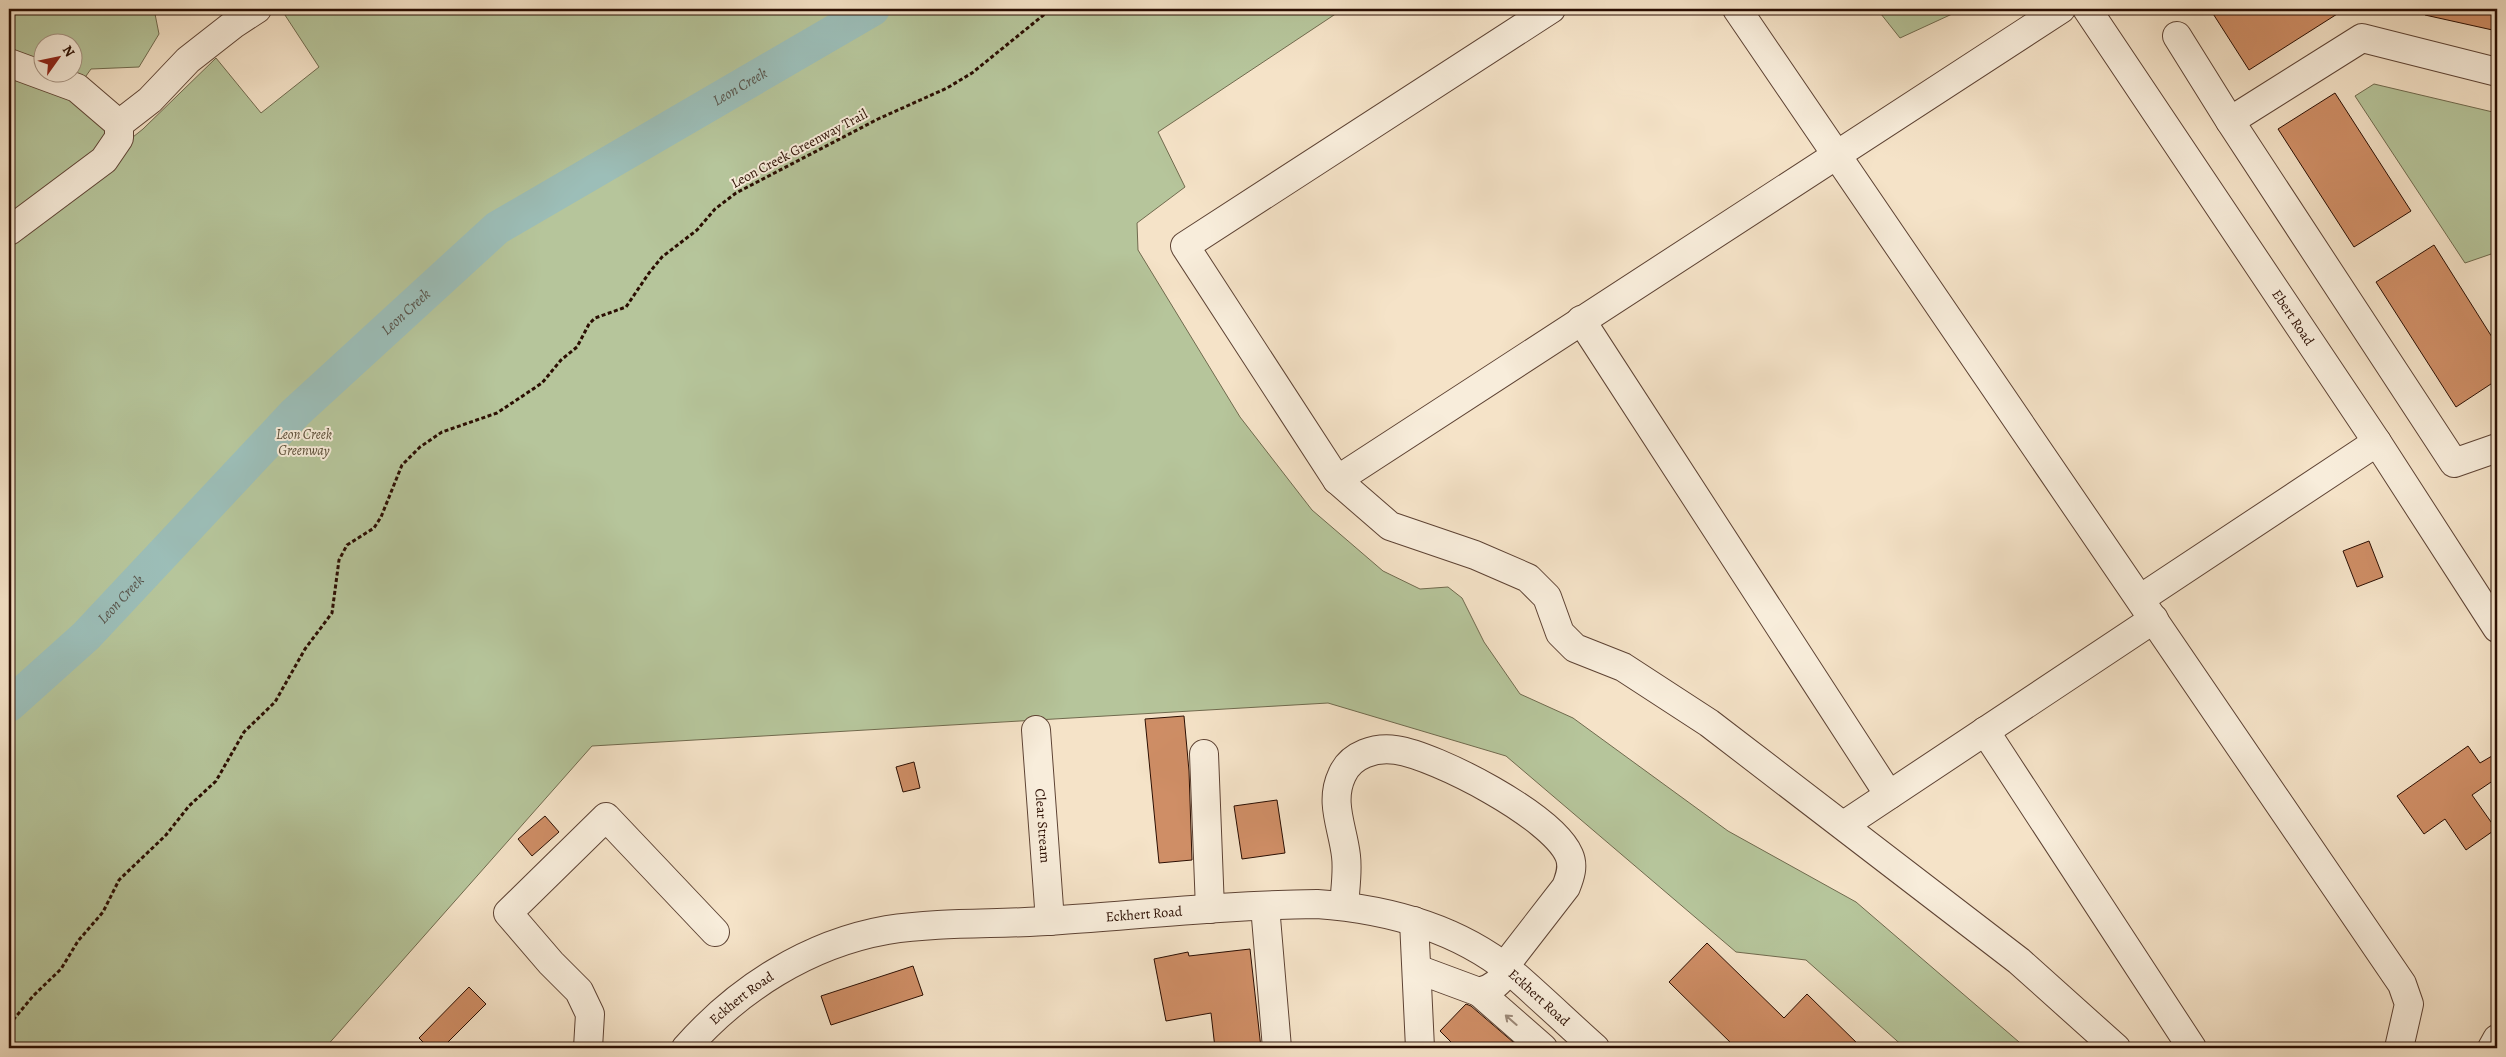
<svg xmlns="http://www.w3.org/2000/svg" width="2506" height="1057" viewBox="0 0 2506 1057" font-family="Alegreya,serif">
<style>
.green{fill:#b6c59b;stroke:#706a4e;fill-rule:evenodd}
.lines{fill:none;stroke-linecap:round;stroke-linejoin:round}
.river{stroke:#9cbeb8;stroke-width:34}
.building{fill:#cf8e66;stroke:#2b0e02}
.minor-casing{stroke:#5e4334;stroke-width:30}
.path{stroke:#2b0e02;stroke-width:3;stroke-dasharray:4 2.5;stroke-linecap:butt}
.minor{stroke:#f8eddb;stroke-width:28}
.oneway{stroke:#9c8979}
.labels{text-anchor:middle;stroke-width:4;stroke-linejoin:round;paint-order:stroke}
.street-label{font-size:14px;fill:#2b0e02;stroke:#f8eddb}
.park-label{font-size:14px;font-style:italic;fill:#5c4e38;stroke:#f8eddb}
.water-label{font-size:15px;font-style:italic;fill:#58544b;stroke:#f8eddb}
</style>
<rect width="100%" height="100%" fill="#f5e3c8"/>
<filter id="stains"><feTurbulence type="fractalNoise" baseFrequency=".004" numOctaves="4"/><feColorMatrix values="0 0 0 0 .2 0 0 0 0 .09 0 0 0 0 .02 0 0 0 .5 -.17"/></filter>
<radialGradient id="worn" r=".72"><stop offset=".6" stop-color="#630" stop-opacity="0"/><stop offset="1" stop-color="#630" stop-opacity=".3"/></radialGradient>
<path class="green" d="M 9,9 L 154,9 L 159,34 L 139,67 L 91,69 L 73,94 L 123,145 L 143,129 L 216,58 L 261,113 L 319,67 L 281,9 L 1343,9 L 1158,132 L 1185,187 L 1137,223 L 1138,250 L 1240,417 L 1312,510 L 1383,571 L 1420,589 L 1448,587 L 1462,598 L 1484,642 L 1520,694 L 1573,718 L 1728,831 L 1856,902 L 2026,1048 L 1905,1048 L 1806,960 L 1736,952 L 1506,756 L 1328,703 L 592,746 L 325,1048 L 9,1048 ZM 42,42 L 72,42 L 72,72 L 42,72 Z
M 1877,9 L 1963,9 L 1900,38 Z
M 2374,84 L 2497,113 L 2497,252 L 2465,263 L 2355,96 Z"/>
<g class="lines">
<path class="river" id="s1" d="M 9,705 L 86,636 L 295,413 L 497,228 L 873,9"/>
</g>
<path class="building" d="M 2210,9 L 2345,9 L 2249,70 Z
M 2426,9 L 2497,9 L 2497,31 L 2425,15 Z
M 2335,93 L 2411,211 L 2354,247 L 2278,129 Z
M 2434,245 L 2497,345 L 2497,380 L 2456,407 L 2376,282 Z
M 2369,541 L 2383,577 L 2357,587 L 2343,551 Z
M 1184,716 L 1189,771 L 1192,860 L 1159,863 L 1145,719 Z
M 2468,746 L 2480,763 L 2497,753 L 2497,778 L 2472,795 L 2496,829 L 2466,850 L 2445,819 L 2424,834 L 2397,796 Z
M 914,762 L 920,788 L 903,792 L 896,767 Z
M 1277,800 L 1285,853 L 1242,859 L 1234,806 Z
M 545,816 L 559,832 L 532,856 L 518,839 Z
M 1707,943 L 1784,1018 L 1807,994 L 1862,1048 L 1736,1048 L 1669,982 Z
M 1250,949 L 1261,1048 L 1215,1048 L 1211,1013 L 1166,1021 L 1154,959 L 1188,952 L 1189,956 Z
M 913,966 L 923,995 L 831,1025 L 821,996 Z
M 469,987 L 486,1004 L 442,1048 L 429,1048 L 419,1038 Z
M 1466,1004 L 1471,1006 L 1520,1048 L 1457,1048 L 1440,1031 Z"/>
<g class="lines">
<defs>
<g id="minor">
<path d="M 1551,9 L 1185,246 L 1337,480 L 1390,526 L 1475,555 L 1528,578 L 1547,597 L 1560,633 L 1575,648 L 1623,667 L 1709,723 L 2019,961 L 2116,1048"/>
<path d="M 1737,9 L 2402,984 L 2409,1004 L 2399,1048"/>
<path id="s2" d="M 2087,9 L 2377,442 L 2497,628"/>
<path d="M 2177,36 L 2230,121 L 2454,463 L 2497,448"/>
<path d="M 9,63 L 77,88 L 119,124 L 119,138 L 104,160 L 9,231"/>
<path d="M 2230,121 L 2362,38 L 2497,72"/>
<path d="M 119,124 L 150,100 L 188,60 L 234,24 L 257,9"/>
<path d="M 1581,320 L 1889,795"/>
<path d="M 1337,480 L 2061,9"/>
<path d="M 2140,599 L 2377,442"/>
<path id="s3" d="M 1036,730 L 1050,921"/>
<path d="M 1985,731 L 2192,1048"/>
<path d="M 1204,754 L 1210,909"/>
<path d="M 1844,825 L 2154,619"/>
<path d="M 1265,906 L 1277,1048"/>
<path d="M 1344,906 C 1345,890 1348,872 1346,856 C 1343,828 1329,802 1342,775 C 1351,754 1376,747 1396,750 C 1437,756 1552,816 1569,855 C 1574,866 1570,877 1566,887 L 1504,967"/>
<path d="M 1414,921 L 1420,1048"/>
<path d="M 1417,969 L 1479,992 C 1493,989 1500,981 1509,970"/>
<path d="M 1479,992 L 1543,1048"/>
<path d="M 588,1048 L 590,1014 L 579,991 L 551,963 L 508,913 L 606,817 L 715,932"/>
<path id="s4" d="M 686,1048 C 738,989 808,944 887,930 C 944,921 1003,925 1061,920 C 1146,914 1232,905 1317,904 C 1386,909 1455,927 1510,971 C 1539,996 1567,1023 1595,1048"/>
<path d="M 2492,1048 L 2497,1039"/>
</g>
</defs>
<use href="#minor" class="minor-casing"/>
<path class="path" d="M 9,1025 L 33,996 L 61,969 L 78,941 L 103,912 L 119,880 L 166,835 L 189,806 L 216,781 L 244,732 L 275,702 L 305,649 L 332,613 L 339,560 L 347,545 L 374,528 L 381,517 L 402,465 L 420,447 L 442,432 L 497,413 L 542,383 L 561,360 L 577,347 L 589,324 L 595,318 L 626,307 L 649,273 L 662,257 L 697,230 L 715,209 L 736,193 L 878,119 L 947,88 L 972,73 L 1051,9"/>
<use href="#minor" class="minor"/>
</g>
<defs><path id="oneway-shaft" d="M-6 0H5M1.5-3L5.5 0L1.5 3" fill="none" stroke-width="1.6" stroke-linecap="round" stroke-linejoin="round" transform="scale(1.25)"/></defs>
<use class="oneway" href="#oneway-shaft" transform="translate(1511 1020) rotate(-139)"/>
<g class="labels">
<g class="street-label">
<text transform="translate(799 148) rotate(-28)" y="5">Leon Creek Greenway Trail</text>
<text dy="5" stroke="none"><textPath href="#s2" startOffset="371">Ebert Road</textPath></text>
<text dy="5" stroke="none"><textPath href="#s3" startOffset="96">Clear Stream</textPath></text>
<text dy="5" stroke="none"><textPath href="#s4" startOffset="495">Eckhert Road</textPath></text>
<text dy="5" stroke="none"><textPath href="#s4" startOffset="75">Eckhert Road</textPath></text>
<text dy="5" stroke="none"><textPath href="#s4" startOffset="915">Eckhert Road</textPath></text>
</g>
<g class="park-label">
<text x="304" y="439">Leon Creek<tspan x="304" dy="16">Greenway</tspan></text>
</g>
<g class="water-label">
<text dy="5" stroke="none"><textPath href="#s1" startOffset="964">Leon Creek</textPath></text>
<text dy="5" stroke="none"><textPath href="#s1" startOffset="559">Leon Creek</textPath></text>
<text dy="5" stroke="none"><textPath href="#s1" startOffset="154">Leon Creek</textPath></text>
</g>
</g>
<rect width="2506" height="1057" fill="none" stroke="#f5e3c8" stroke-width="30"/>
<rect x="10" y="10" width="2486" height="1037" fill="none" stroke="#2b0e02" stroke-width="2.5"/>
<rect x="15" y="15" width="2476" height="1027" fill="none" stroke="#2b0e02"/>
<g transform="translate(58 58) rotate(57)"><circle r="24" fill="#f8eddb" stroke="#a69484"/>
<path d="M0-4L9 19L0 12L-9 19Z" fill="#8f2418"/>
<text y="-8" font-size="14" font-weight="bold" text-anchor="middle" fill="#2b0e02">N</text>
</g>
<rect width="100%" height="100%" filter="url(#stains)"/>
<rect width="100%" height="100%" fill="url(#worn)"/>
</svg>
